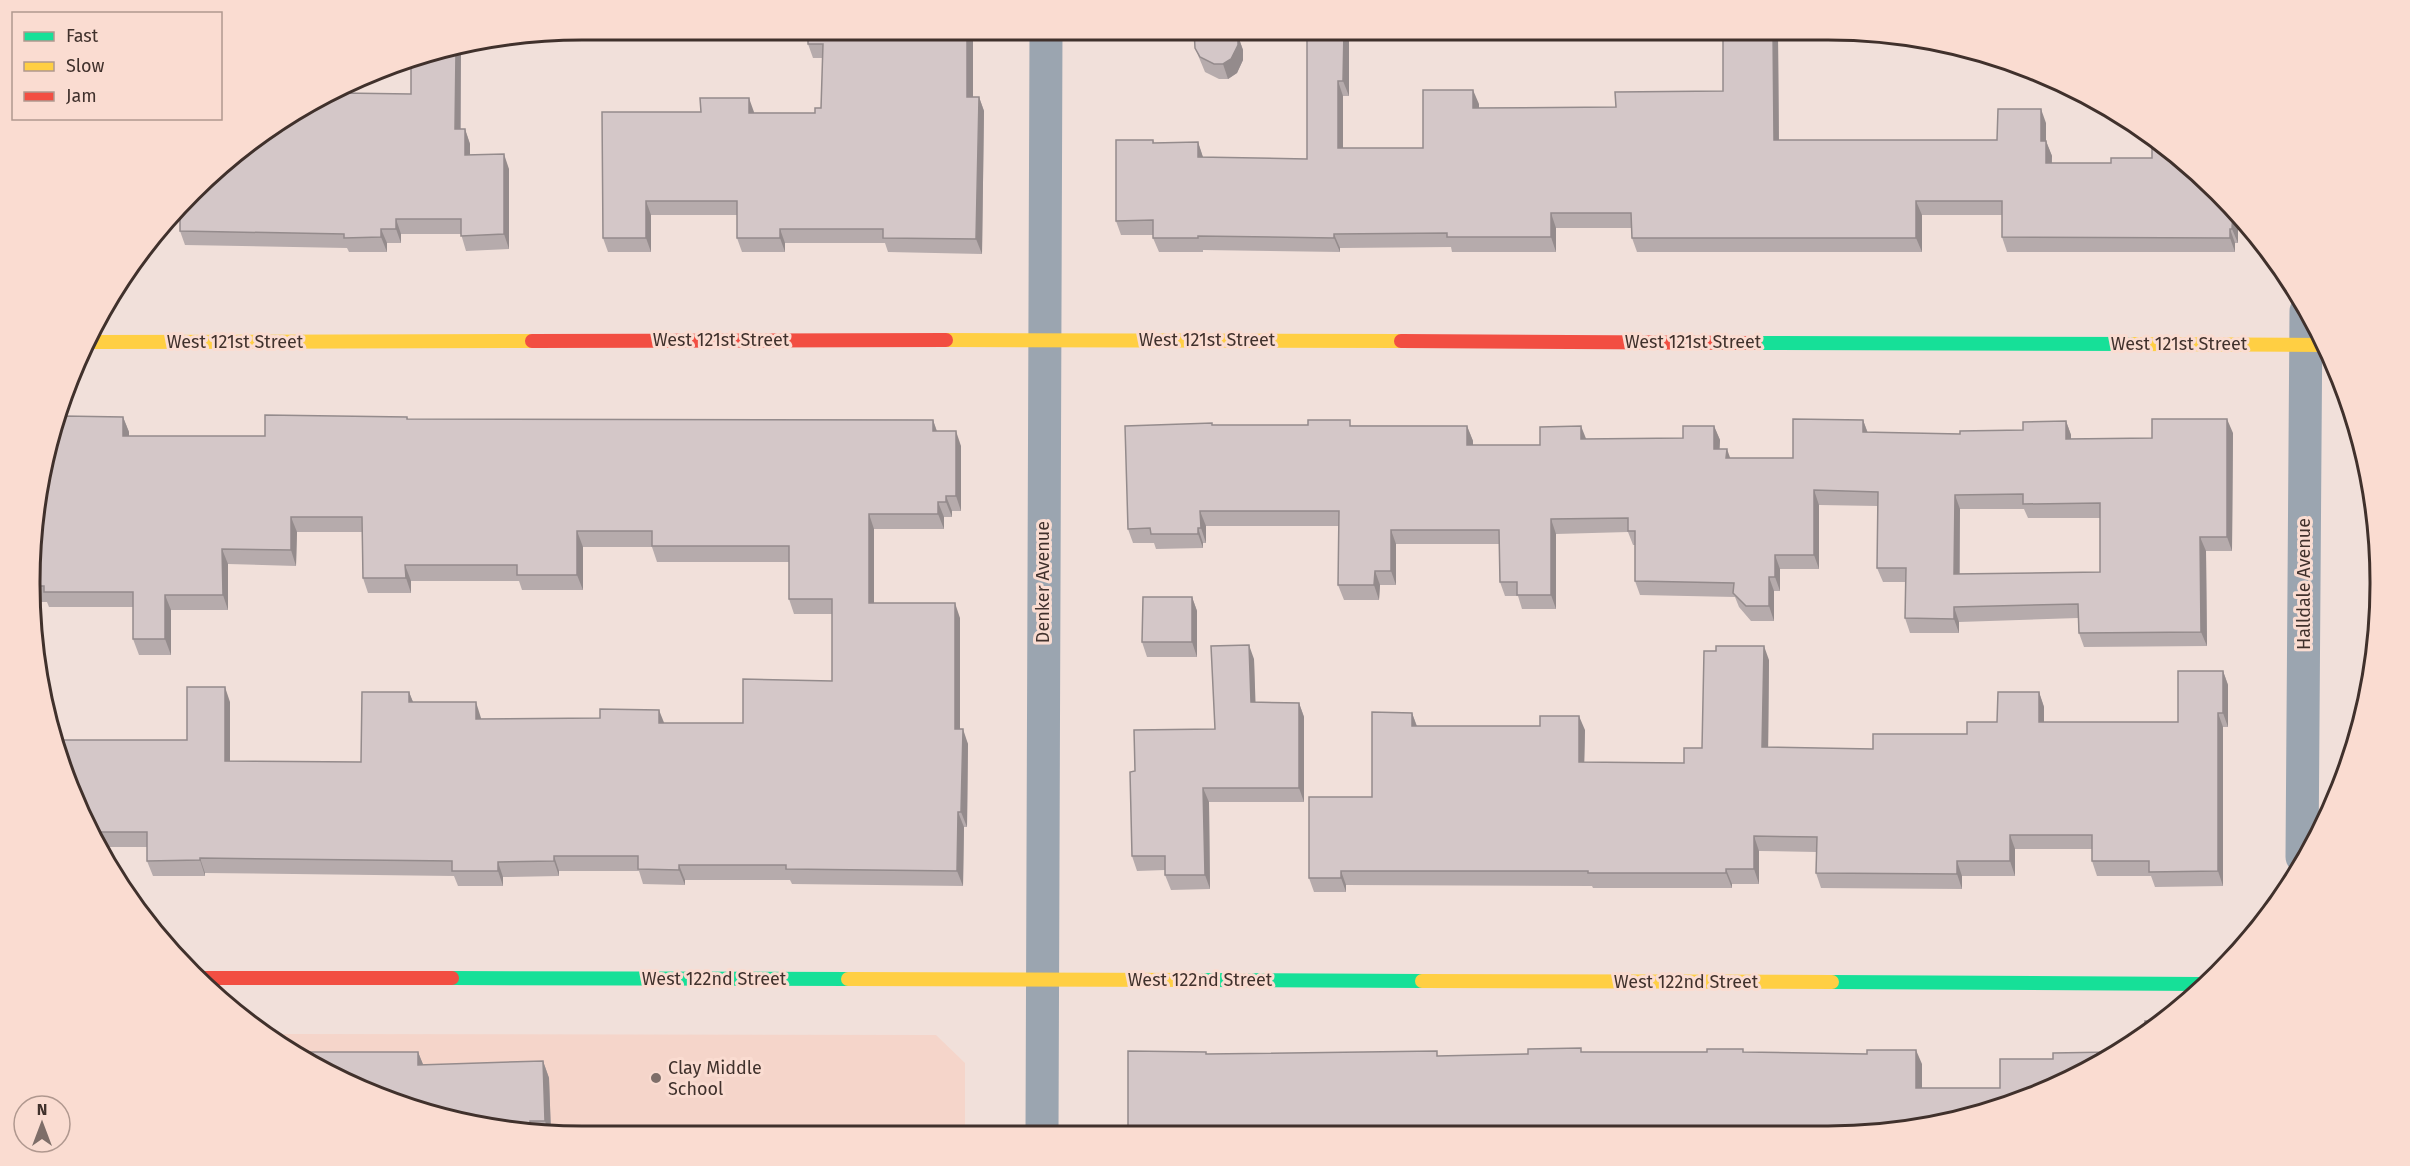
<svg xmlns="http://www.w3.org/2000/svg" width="2410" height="1166" viewBox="0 0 2410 1166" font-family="'Fira Sans',sans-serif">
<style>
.built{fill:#f5d5ca}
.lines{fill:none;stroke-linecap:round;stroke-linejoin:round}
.street{stroke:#9ba5b0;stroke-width:33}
.fast{stroke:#16e098;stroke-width:14}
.slow{stroke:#ffcf43;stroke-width:14}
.jam{stroke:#f24e42;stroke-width:14}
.wall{fill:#b6abac;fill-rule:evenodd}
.shaded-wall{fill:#948b8c}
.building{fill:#d4c7c8;stroke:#948b8c;stroke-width:1.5;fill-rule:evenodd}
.poi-dot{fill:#7e6e69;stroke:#fadcd1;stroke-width:2}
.labels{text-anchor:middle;stroke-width:6;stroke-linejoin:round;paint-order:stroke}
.street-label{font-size:18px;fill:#40312c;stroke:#fadcd1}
.poi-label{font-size:18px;fill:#40312c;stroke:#fadcd1;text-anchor:start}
.rim{fill:none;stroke:#40312c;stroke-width:3}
</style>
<rect width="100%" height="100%" fill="#f1e0da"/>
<path class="built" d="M 275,1034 L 936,1035 L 965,1063 L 965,1135 L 583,1136 L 475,1125 L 371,1094 Z"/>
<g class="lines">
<path class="street" d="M 2302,857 L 2306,311
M 1042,1134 L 1046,30"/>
<path class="fast" d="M 1755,343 L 2134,344
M 452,978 L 848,979
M 1194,980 L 1422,981
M 1832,982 L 2201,984"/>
<path class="slow" d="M 946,340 L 1401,341
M 91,342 L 532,341
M 2134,344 L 2324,345
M 848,979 L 1194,980
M 1422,981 L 1832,982"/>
<path class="jam" d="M 532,341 L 946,340
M 1401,341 L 1755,343
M 199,978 L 452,978"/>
</g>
<path class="wall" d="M 973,30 L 973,97 L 979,97 L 984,111 L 982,254 L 888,252 L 885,243 L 785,243 L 785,252 L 742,252 L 737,238 L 737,215 L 651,215 L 651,252 L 608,252 L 603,238 L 602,112 L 815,113 L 821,108 L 823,58 L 813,58 L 808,44 Z
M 1307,30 L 1349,30 L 1349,96 L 1343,96 L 1343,148 L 1423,148 L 1479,104 L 1479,108 L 1616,107 L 1723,91 L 1723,30 L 1776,30 L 1778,37 L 1779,140 L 1997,140 L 2046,123 L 2046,141 L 2052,156 L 2052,163 L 2218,192 L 2238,216 L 2238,243 L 2235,243 L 2235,252 L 2007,252 L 2002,237 L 2002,215 L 1922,215 L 1922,252 L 1637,252 L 1632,238 L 1632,228 L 1556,228 L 1556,252 L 1452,252 L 1451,247 L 1340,248 L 1340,252 L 1203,250 L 1203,252 L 1159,252 L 1153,238 L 1153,235 L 1121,235 L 1116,221 L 1153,140 L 1154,143 L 1198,142 L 1203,158 L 1307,159 Z
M 1238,36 L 1243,50 L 1243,60 L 1237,73 L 1228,79 L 1219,79 L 1205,72 L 1195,48 Z
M 461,50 L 461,129 L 465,129 L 470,144 L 470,155 L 509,169 L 509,249 L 466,251 L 461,234 L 401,234 L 401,243 L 387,243 L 387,252 L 349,252 L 347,248 L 185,245 L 180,231 L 180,220 L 166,220 L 246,144 L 411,94 Z
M 123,417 L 129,432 L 129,436 L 265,436 L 407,417 L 408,419 L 933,420 L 937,431 L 961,446 L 961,511 L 952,511 L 952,517 L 944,517 L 944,529 L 874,529 L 874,603 L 960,618 L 960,729 L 968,744 L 967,827 L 964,827 L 963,886 L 792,884 L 790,880 L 685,880 L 685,885 L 643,884 L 639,871 L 559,871 L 559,876 L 503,877 L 503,886 L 458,886 L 454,876 L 205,873 L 205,876 L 153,876 L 147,861 L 147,847 L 99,847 L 87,828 L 230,702 L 230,761 L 361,762 L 409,692 L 413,702 L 481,718 L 481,719 L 664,723 L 743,723 L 832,681 L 832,614 L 794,614 L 789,599 L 789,562 L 657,562 L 652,547 L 583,547 L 583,590 L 522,590 L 519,581 L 411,581 L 411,593 L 368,593 L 363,578 L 362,532 L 297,532 L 296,566 L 228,564 L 228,610 L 171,610 L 171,655 L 139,655 L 133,639 L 133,607 L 49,607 L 47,602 L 36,602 L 41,475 Z
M 1863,420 L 1868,433 L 1960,434 L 2023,430 L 2066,421 L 2071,435 L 2071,439 L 2152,438 L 2233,433 L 2232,551 L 2206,551 L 2207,646 L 2084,647 L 2079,633 L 2078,618 L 1959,622 L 1959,633 L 1910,633 L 1905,618 L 1905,582 L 1883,582 L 1877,568 L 1878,506 L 1819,505 L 1819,569 L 1780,569 L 1780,591 L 1774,591 L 1774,621 L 1751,621 L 1739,607 L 1735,597 L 1640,595 L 1635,581 L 1635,545 L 1633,545 L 1628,532 L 1556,534 L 1556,609 L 1522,609 L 1518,596 L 1505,596 L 1500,582 L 1499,544 L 1396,544 L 1396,585 L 1380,585 L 1379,600 L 1344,600 L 1338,585 L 1339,526 L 1206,526 L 1206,543 L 1203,543 L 1203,548 L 1156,549 L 1154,543 L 1133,543 L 1128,529 L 1212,425 L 1467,426 L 1473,441 L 1473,445 L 1540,445 L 1586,439 L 1683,438 L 1714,426 L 1720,440 L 1719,449 L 1730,458 L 1793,458 ZM 1960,509 L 2024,509 L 2028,518 L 2100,518 L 2100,572 L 1960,574 Z
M 1192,597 L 1197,611 L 1197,657 L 1147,657 L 1142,642 Z
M 1254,659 L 1255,702 L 1299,703 L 1304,717 L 1304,802 L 1209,802 L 1210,889 L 1171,890 L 1165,875 L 1165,870 L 1137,871 L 1132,856 L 1135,771 L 1215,729 Z
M 1769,660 L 1768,747 L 1873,749 L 1967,734 L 1997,722 L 2039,692 L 2044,707 L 2044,722 L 2178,722 L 2223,671 L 2228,685 L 2228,727 L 2223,727 L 2223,886 L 2155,887 L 2151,876 L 2097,876 L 2092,861 L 2092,849 L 2015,849 L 2015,876 L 1962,876 L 1962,889 L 1821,888 L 1816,873 L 1817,852 L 1759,851 L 1759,884 L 1732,884 L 1732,888 L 1593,888 L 1592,886 L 1346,885 L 1346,892 L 1314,892 L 1309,878 L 1372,797 L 1412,713 L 1417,726 L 1585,730 L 1584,762 L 1684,763 L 1702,748 Z
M 418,1052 L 423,1065 L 543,1061 L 549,1078 L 551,1133 L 475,1125 L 371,1094 Z"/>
<path class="shaded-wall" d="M 967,30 L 973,30 L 973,111 L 967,97 Z
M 1344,30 L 1349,30 L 1349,96 L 1343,81 Z
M 1773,30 L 1776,30 L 1778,37 L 1779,155 L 1774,140 Z
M 1238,36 L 1243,50 L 1243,60 L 1237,73 L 1228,79 L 1223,64 Z
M 461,50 L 460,144 L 455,129 L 456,51 Z
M 1338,81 L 1343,96 L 1343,162 L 1338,148 Z
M 1473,90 L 1479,104 L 1479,122 L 1473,108 Z
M 979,97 L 984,111 L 982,254 L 976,239 Z
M 749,98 L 754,112 L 754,127 L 749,113 Z
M 2041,109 L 2046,123 L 2046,156 L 2041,141 Z
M 465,129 L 470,144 L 470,169 L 465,155 Z
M 2046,141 L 2052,156 L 2051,177 L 2046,163 Z
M 1198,142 L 1203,157 L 1203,172 L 1198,157 Z
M 504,154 L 509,169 L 509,249 L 504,234 Z
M 646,201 L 651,215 L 651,252 L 646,238 Z
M 1916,201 L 1922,215 L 1922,252 L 1916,238 Z
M 2233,210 L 2238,216 L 2238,243 L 2232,229 Z
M 1551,213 L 1556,228 L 1556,252 L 1551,237 Z
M 396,219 L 401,234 L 401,243 L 396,229 Z
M 381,229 L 387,243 L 387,252 L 381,237 Z
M 780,229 L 785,243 L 785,252 L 780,238 Z
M 2230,229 L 2235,243 L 2235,252 L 2230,238 Z
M 1334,234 L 1340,248 L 1340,252 L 1334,238 Z
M 123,417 L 129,432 L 129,451 L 123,436 Z
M 2227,419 L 2233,433 L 2232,551 L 2227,537 Z
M 933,420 L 938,435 L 933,431 Z
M 1863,420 L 1868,434 L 1863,432 Z
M 2066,421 L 2071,435 L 2071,454 L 2066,439 Z
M 1467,426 L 1473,441 L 1473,460 L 1467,445 Z
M 1581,426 L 1587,441 L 1581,439 Z
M 1714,426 L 1720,440 L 1719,463 L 1714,449 Z
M 956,431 L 961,446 L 961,511 L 956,496 Z
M 1727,449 L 1732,463 L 1726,458 Z
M 1814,490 L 1819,505 L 1819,569 L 1814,555 Z
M 1955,495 L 1960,509 L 1959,589 L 1954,574 Z
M 946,496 L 952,511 L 952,517 L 946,502 Z
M 938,502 L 944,517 L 944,529 L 938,514 Z
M 1200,511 L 1206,526 L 1206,543 L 1201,528 Z
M 869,514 L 874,529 L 874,618 L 869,603 Z
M 291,517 L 297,532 L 296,566 L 291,550 Z
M 1551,519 L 1556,534 L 1556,609 L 1551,595 Z
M 1198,528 L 1203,543 L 1203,548 L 1198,534 Z
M 1391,530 L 1396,544 L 1396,585 L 1391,571 Z
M 577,531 L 583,547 L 583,590 L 577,575 Z
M 2200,537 L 2206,551 L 2207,646 L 2201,632 Z
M 222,549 L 228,564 L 228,610 L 223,595 Z
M 1775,555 L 1780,569 L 1780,591 L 1775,577 Z
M 405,565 L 411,581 L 411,593 L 406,578 Z
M 1375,571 L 1380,585 L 1379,600 L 1374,585 Z
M 1769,577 L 1774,591 L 1774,621 L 1769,606 Z
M 165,595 L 171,610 L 171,655 L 165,639 Z
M 1192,597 L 1197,611 L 1197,657 L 1192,642 Z
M 955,603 L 960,618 L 960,744 L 955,729 Z
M 1954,607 L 1959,622 L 1959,633 L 1954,619 Z
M 1249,645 L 1254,659 L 1256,716 L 1251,702 Z
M 1764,646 L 1769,660 L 1768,761 L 1762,747 Z
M 2223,671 L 2228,685 L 2228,727 L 2223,713 Z
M 225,687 L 230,702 L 230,776 L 225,761 Z
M 409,692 L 415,707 L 409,702 Z
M 2039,692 L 2044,707 L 2044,737 L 2039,722 Z
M 476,702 L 481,718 L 481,734 L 476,719 Z
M 1299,703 L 1304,717 L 1304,802 L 1299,788 Z
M 659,710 L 665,725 L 659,723 Z
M 1412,713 L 1417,727 L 1412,726 Z
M 2218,713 L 2223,727 L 2223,886 L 2218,871 Z
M 1579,716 L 1585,730 L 1584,776 L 1579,762 Z
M 963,729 L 968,744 L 967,827 L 961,812 Z
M 1203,788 L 1209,802 L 1210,889 L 1205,875 Z
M 958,812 L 964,827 L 963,886 L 957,871 Z
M 2010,835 L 2015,849 L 2015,876 L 2010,861 Z
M 1754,836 L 1759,851 L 1759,884 L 1754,869 Z
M 554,856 L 559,871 L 559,876 L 554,861 Z
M 200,858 L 205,873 L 205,876 L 200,860 Z
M 1957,861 L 1962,876 L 1962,889 L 1957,874 Z
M 498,862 L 503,877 L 503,886 L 498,871 Z
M 679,865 L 685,880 L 685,885 L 679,870 Z
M 1726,869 L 1732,884 L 1732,888 L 1726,873 Z
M 1341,871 L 1346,885 L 1346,892 L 1341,878 Z
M 1916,1050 L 1922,1064 L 1922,1102 L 1916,1088 Z
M 418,1052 L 425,1069 L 418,1065 Z
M 543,1061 L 549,1078 L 551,1133 L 549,1133 L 545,1121 Z
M 530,1121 L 533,1131 L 530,1131 Z"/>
<path class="building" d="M 808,30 L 967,30 L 967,97 L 979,97 L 976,239 L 883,238 L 883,229 L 780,229 L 780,238 L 737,238 L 737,201 L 646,201 L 646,238 L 603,238 L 602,112 L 701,112 L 700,98 L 749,98 L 749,113 L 815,113 L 815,108 L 821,108 L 823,44 L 808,44 Z
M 1194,30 L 1233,30 L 1238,36 L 1238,45 L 1231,59 L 1223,64 L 1214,64 L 1200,57 L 1195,48 Z
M 1307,30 L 1344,30 L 1343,81 L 1338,81 L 1338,148 L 1423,148 L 1423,90 L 1473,90 L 1473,108 L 1616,107 L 1615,92 L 1723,91 L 1723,30 L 1773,30 L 1774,140 L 1997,140 L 1998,109 L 2041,109 L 2041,141 L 2046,141 L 2046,163 L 2111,163 L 2111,158 L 2152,158 L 2152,137 L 2218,192 L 2233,210 L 2232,229 L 2230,229 L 2230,238 L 2002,237 L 2002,201 L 1916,201 L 1916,238 L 1632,238 L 1631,213 L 1551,213 L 1551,237 L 1447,237 L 1447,233 L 1334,234 L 1334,238 L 1198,236 L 1198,238 L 1153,238 L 1153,220 L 1116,221 L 1116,140 L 1153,140 L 1153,143 L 1198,142 L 1198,157 L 1307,159 Z
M 456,51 L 455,129 L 465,129 L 465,155 L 504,154 L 504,234 L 461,236 L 461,219 L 396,219 L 396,229 L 381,229 L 381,237 L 344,238 L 344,234 L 180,231 L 180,206 L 246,144 L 342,93 L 411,94 L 411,58 Z
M 265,415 L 407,417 L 407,419 L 933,420 L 933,431 L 956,431 L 956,496 L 946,496 L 946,502 L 938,502 L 938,514 L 869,514 L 869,603 L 955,603 L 955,729 L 963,729 L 961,812 L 958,812 L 957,871 L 786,869 L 786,865 L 679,865 L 679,870 L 638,869 L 638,856 L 554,856 L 554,861 L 498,862 L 498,871 L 452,871 L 452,861 L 200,858 L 200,860 L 147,861 L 147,832 L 90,832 L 87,828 L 60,740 L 187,740 L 187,687 L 225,687 L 225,761 L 361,762 L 362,692 L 409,692 L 409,702 L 476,702 L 476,719 L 600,718 L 600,709 L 659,710 L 659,723 L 743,723 L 743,679 L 832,681 L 832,599 L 789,599 L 789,546 L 652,546 L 652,531 L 577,531 L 577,575 L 517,575 L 517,565 L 405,565 L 406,578 L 363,578 L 362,517 L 291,517 L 291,550 L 222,549 L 223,595 L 165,595 L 165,639 L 133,639 L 133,592 L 44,592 L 44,586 L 37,586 L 41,475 L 63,416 L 123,417 L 123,436 L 265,436 Z
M 1793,419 L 1863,420 L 1863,432 L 1960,434 L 1960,431 L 2023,430 L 2023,422 L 2066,421 L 2066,439 L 2152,438 L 2152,419 L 2227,419 L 2227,537 L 2200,537 L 2201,632 L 2079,633 L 2078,604 L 1954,607 L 1954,619 L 1905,618 L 1906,568 L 1877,568 L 1878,492 L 1814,490 L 1814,555 L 1775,555 L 1775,577 L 1769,577 L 1769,606 L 1746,606 L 1733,593 L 1734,583 L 1635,581 L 1635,531 L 1628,531 L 1628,518 L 1551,519 L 1551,595 L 1517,595 L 1517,582 L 1500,582 L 1499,530 L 1391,530 L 1391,571 L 1375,571 L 1374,585 L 1338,585 L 1339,511 L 1200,511 L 1201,528 L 1198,528 L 1198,534 L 1151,534 L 1150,528 L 1128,529 L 1125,426 L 1212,423 L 1212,425 L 1308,425 L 1308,420 L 1350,420 L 1350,426 L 1467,426 L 1467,445 L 1540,445 L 1540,427 L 1581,426 L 1581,439 L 1683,438 L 1683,426 L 1714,426 L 1714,449 L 1727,449 L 1726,458 L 1793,458 ZM 2023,494 L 2023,504 L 2100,503 L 2100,572 L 1954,574 L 1955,495 Z
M 1143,597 L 1192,597 L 1192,642 L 1142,642 Z
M 1249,645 L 1251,702 L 1299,703 L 1299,788 L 1203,788 L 1205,875 L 1165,875 L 1165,856 L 1132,856 L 1130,772 L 1135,771 L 1134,730 L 1215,729 L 1211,646 Z
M 1716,646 L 1764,646 L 1762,747 L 1873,749 L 1873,734 L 1967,734 L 1967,722 L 1997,722 L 1998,692 L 2039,692 L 2039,722 L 2178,722 L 2178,671 L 2223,671 L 2223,713 L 2218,713 L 2218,871 L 2149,872 L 2149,861 L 2092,861 L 2092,835 L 2010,835 L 2010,861 L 1957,861 L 1957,874 L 1816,873 L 1817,837 L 1754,836 L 1754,869 L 1726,869 L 1726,873 L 1588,873 L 1588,871 L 1341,871 L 1341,878 L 1309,878 L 1309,797 L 1372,797 L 1372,712 L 1412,713 L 1412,726 L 1540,726 L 1540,716 L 1579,716 L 1579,762 L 1684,763 L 1684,748 L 1702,748 L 1704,651 L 1716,651 Z
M 2364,697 L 2368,697 L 2364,710 Z
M 2145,1021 L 2164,1021 L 2146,1032 Z
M 1581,1048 L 1581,1052 L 1707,1052 L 1707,1049 L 1743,1049 L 1743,1052 L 1867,1054 L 1867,1050 L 1916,1050 L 1916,1088 L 2000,1088 L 2000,1059 L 2053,1059 L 2053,1053 L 2111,1052 L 2039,1094 L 1900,1131 L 1128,1134 L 1128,1051 L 1206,1052 L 1206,1054 L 1437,1051 L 1437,1056 L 1528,1054 L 1528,1049 Z
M 305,1052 L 418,1052 L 418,1065 L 543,1061 L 545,1121 L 530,1121 L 530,1131 L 475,1125 L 371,1094 Z"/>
<circle class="poi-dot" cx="656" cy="1078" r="6"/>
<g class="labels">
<g class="street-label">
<text x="721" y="346">West 121st Street</text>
<text x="1207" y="346">West 121st Street</text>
<text x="235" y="348">West 121st Street</text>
<text x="1693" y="348">West 121st Street</text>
<text x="2179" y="350">West 121st Street</text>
<text transform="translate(1043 582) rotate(-90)" y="6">Denker Avenue</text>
<text transform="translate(2304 584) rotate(-90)" y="6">Halldale Avenue</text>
<text x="714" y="985">West 122nd Street</text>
<text x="1200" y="986">West 122nd Street</text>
<text x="1686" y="988">West 122nd Street</text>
</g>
<g class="poi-label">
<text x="668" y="1074">Clay Middle<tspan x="668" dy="21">School</tspan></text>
</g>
</g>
<path d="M0 0H2410V1166H0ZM582 40H1828A542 542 0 0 1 2370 582V584A542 542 0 0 1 1828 1126H582A542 542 0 0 1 40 584V582A542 542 0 0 1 582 40Z" fill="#fadcd1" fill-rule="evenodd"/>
<path class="rim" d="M582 40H1828A542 542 0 0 1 2370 582V584A542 542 0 0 1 1828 1126H582A542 542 0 0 1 40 584V582A542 542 0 0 1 582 40Z"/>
<rect x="12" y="12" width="210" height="108" fill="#fadcd1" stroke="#b0988f" stroke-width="1.5"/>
<rect x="24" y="32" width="30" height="9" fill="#16e098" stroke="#b0988f" stroke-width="1.5"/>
<text x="66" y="42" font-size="18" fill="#40312c">Fast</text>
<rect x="24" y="62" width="30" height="9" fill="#ffcf43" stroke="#b0988f" stroke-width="1.5"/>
<text x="66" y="72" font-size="18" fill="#40312c">Slow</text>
<rect x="24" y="92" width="30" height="9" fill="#f24e42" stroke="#b0988f" stroke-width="1.5"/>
<text x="66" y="102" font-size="18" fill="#40312c">Jam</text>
<g transform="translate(42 1124)"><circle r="28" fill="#fadcd1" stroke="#b0988f" stroke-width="1.5"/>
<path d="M0-4.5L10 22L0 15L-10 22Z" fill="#7e6e69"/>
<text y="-9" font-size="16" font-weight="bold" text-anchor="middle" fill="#40312c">N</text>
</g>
</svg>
